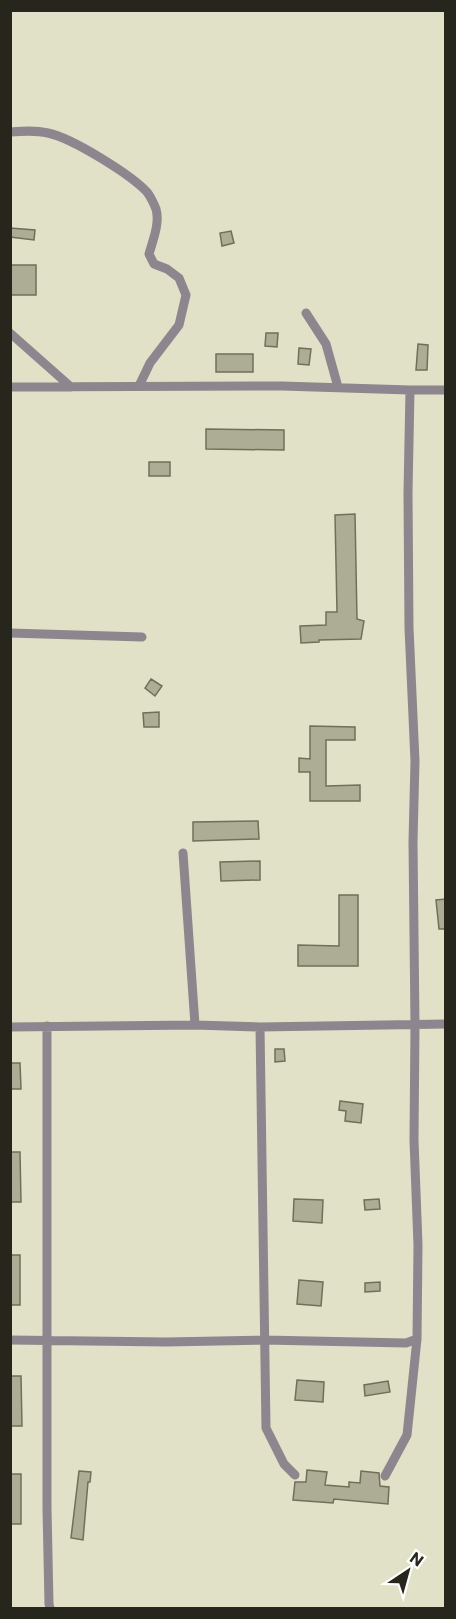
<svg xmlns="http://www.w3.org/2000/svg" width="456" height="1619" viewBox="0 0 456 1619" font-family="Commissioner,sans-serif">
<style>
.building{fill:#acad94;stroke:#707059;stroke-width:1.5}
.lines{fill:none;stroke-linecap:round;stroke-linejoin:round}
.minor{stroke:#8d868f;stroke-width:9}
</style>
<rect width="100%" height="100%" fill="#e0e1c6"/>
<path class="building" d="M 10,228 L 35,230 L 34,240 L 10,237 Z
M 231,231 L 234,243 L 222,246 L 220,233 Z
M 10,265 L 36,265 L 36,295 L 10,295 Z
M 266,333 L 278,333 L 277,347 L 265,346 Z
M 418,344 L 428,345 L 427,370 L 416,370 Z
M 299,348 L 311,349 L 309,365 L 298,364 Z
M 216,354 L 253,354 L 253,372 L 216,372 Z
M 206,429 L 284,430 L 284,450 L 206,449 Z
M 149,462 L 170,462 L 170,476 L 149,476 Z
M 355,514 L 357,619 L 364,621 L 361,639 L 319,640 L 319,642 L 301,643 L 300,626 L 326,625 L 326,612 L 337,612 L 335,515 Z
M 151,679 L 162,686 L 155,696 L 145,688 Z
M 159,712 L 159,727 L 144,727 L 143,713 Z
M 310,726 L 355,727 L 355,740 L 326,740 L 326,786 L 360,785 L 360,801 L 310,801 L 310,772 L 299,772 L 299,758 L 310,759 Z
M 258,821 L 259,839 L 193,841 L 193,822 Z
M 260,861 L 260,880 L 221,881 L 220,862 Z
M 339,895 L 358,895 L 358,966 L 298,966 L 298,945 L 339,946 Z
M 446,899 L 446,929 L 439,929 L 436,900 Z
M 275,1049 L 284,1049 L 285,1061 L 275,1062 Z
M 10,1063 L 20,1063 L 21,1089 L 10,1089 Z
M 340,1101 L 363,1104 L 361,1123 L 345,1121 L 346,1111 L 339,1110 Z
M 10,1152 L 20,1152 L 21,1202 L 10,1202 Z
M 294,1199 L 323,1200 L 322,1223 L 293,1221 Z
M 379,1199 L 380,1209 L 365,1210 L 364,1200 Z
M 10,1255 L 20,1255 L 20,1305 L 10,1305 Z
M 299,1280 L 323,1282 L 321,1306 L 297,1304 Z
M 380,1282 L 380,1291 L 365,1292 L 365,1283 Z
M 10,1376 L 21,1376 L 22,1426 L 10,1426 Z
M 297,1380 L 324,1382 L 323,1402 L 295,1400 Z
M 388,1381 L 390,1392 L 365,1396 L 364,1385 Z
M 307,1470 L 327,1472 L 325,1485 L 349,1487 L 349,1482 L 360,1483 L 361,1471 L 379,1473 L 380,1486 L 389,1487 L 388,1504 L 334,1499 L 333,1503 L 293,1500 L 295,1482 L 306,1482 Z
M 79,1471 L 91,1472 L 90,1482 L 88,1482 L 83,1540 L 71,1538 Z
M 10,1474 L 21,1474 L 21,1524 L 10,1524 Z"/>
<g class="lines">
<path class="minor" d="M 10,132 C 23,131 35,130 48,133 C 72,138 130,174 147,192 C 150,196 154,204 156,209 C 160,223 153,240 149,254 L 154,264 L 167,269 L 179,278 L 186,295 L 179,325 L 150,363 L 139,386
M 306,313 L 326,344 L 338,387
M 10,333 L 71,387
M 10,387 L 282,386 L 410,390 L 446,390
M 10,633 L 142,637
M 183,853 L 195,1025
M 47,1026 L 47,1508 L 49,1604 L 50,1608
M 10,1027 L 195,1025 L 260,1027 L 446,1024
M 260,1027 L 266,1428 L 284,1464 L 295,1475
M 10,1340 L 167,1342 L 264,1340 L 406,1343 L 417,1339 L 418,1245 L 414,1140 L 415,1024 L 413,842 L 415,761 L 409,628 L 408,493 L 410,390
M 385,1476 L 407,1435 L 417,1339"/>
</g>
<rect width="456" height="1619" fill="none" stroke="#26261c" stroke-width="24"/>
<g transform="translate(408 1571) rotate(36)" stroke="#ffffff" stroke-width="4.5" paint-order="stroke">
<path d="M0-4.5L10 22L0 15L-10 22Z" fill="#26261c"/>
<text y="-9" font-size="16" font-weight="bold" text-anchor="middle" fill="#26261c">N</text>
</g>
</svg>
